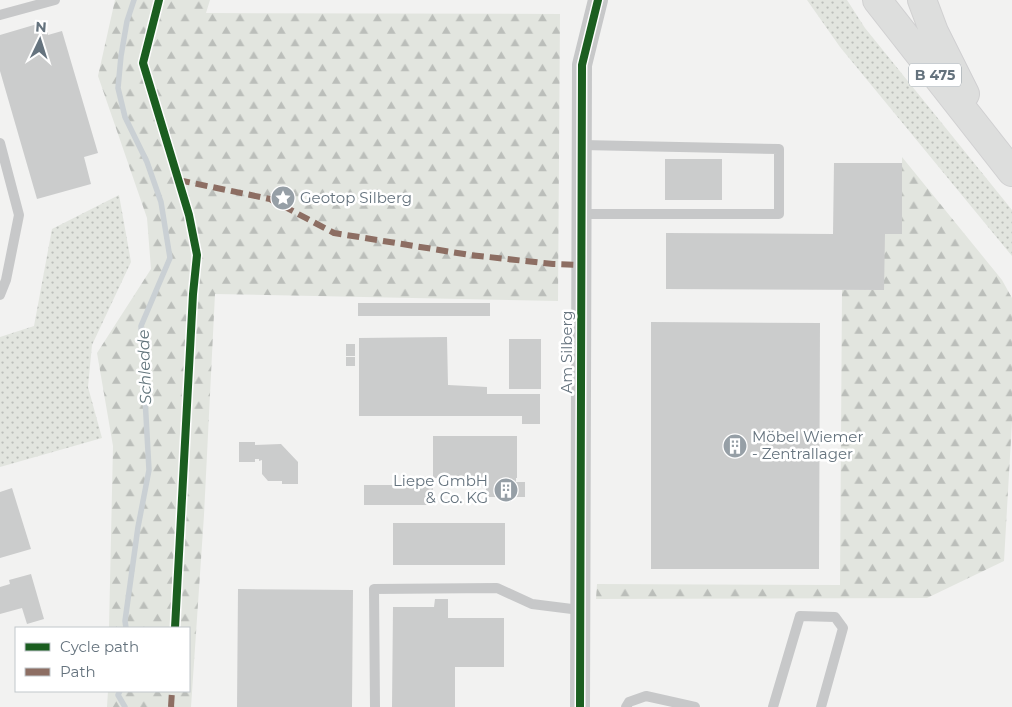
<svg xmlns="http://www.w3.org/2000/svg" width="1012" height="707" viewBox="0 0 1012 707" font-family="Montserrat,sans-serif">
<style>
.grass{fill:url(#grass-dots)}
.forest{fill:url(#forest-firs)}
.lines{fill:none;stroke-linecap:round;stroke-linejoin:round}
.stream{stroke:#cad0d4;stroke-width:5.5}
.building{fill:#cbcccc}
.trunk-casing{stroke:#d0d0d1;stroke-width:30}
.service{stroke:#c7c8c9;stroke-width:10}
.minor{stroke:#c7c8c9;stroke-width:20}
.trunk{stroke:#dddedd;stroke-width:28}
.quiet{stroke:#8d6e63;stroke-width:6;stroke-dasharray:12 6;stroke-linecap:butt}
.cycleway-casing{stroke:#fff;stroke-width:11}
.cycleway{stroke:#1b5e20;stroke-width:8}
.labels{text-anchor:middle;stroke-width:5;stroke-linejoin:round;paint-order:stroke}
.shield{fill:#fff;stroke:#939da5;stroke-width:1}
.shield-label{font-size:14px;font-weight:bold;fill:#65737e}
.poi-label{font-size:15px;fill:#65737e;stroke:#fff;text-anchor:start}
.street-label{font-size:15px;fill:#65737e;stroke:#fff}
.water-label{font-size:16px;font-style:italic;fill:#61747b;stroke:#fff}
</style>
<defs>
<pattern id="grass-dots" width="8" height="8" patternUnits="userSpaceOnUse" patternTransform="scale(1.25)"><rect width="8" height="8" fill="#e2e5df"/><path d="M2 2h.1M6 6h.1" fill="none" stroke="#bbbeba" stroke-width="1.8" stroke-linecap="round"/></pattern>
<pattern id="forest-firs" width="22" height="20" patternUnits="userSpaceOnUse" patternTransform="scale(1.25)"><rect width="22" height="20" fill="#e2e5df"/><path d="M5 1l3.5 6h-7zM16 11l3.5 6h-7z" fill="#bbbeba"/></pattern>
</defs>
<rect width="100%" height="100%" fill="#f2f2f1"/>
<path class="grass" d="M 807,0 L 847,0 L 865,28 L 1012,210 L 1012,256 L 840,47 Z
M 119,195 L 131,262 L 92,345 L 88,387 L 102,438 L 0,467 L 0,337 L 34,326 L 52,229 Z"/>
<path class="forest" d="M 115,0 L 210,0 L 206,13 L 560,14 L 558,301 L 215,294 L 204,515 L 191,707 L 107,707 L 108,691 L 189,691 L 189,628 L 109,628 L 113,446 L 97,353 L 151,269 L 147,218 L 98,76 Z
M 902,157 L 1002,280 L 1012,298 L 1012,422 L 1004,561 L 927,598 L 596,599 L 597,584 L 840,585 L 842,290 L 884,290 L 884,234 L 902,233 Z"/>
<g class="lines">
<path class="stream" d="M 126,628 L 125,621 L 138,527 L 149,470 L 141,326 L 170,258 L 161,202 L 147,162 L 125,117 L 118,88 L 121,56 L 127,21 L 134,0
M 120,691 L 118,695 L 125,707"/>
</g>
<path class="building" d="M 44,22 L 48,35 L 62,31 L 98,153 L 84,157 L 91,184 L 37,199 L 0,71 L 0,35 Z
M 665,159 L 722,159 L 722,200 L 665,200 Z
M 834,163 L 902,163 L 902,234 L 885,234 L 884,290 L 666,289 L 666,233 L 833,234 Z
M 358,303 L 490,303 L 490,316 L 358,316 Z
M 651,322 L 820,323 L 819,569 L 651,569 Z
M 447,337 L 448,385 L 487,387 L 487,394 L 540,394 L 540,424 L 522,424 L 522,416 L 359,416 L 359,338 Z
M 509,339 L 541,339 L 541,389 L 509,389 Z
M 346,344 L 355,344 L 355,356 L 346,356 Z
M 346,357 L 355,357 L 355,366 L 346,366 Z
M 433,436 L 517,436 L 517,478 L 516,478 L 516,482 L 525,482 L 525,497 L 486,497 L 486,482 L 488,482 L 488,478 L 433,478 Z
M 239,442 L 255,442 L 255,445 L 281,444 L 298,462 L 298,484 L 282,484 L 282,481 L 268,481 L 262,474 L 262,460 L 259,461 L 259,459 L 255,459 L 255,462 L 239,462 Z
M 364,485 L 433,485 L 432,505 L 364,505 Z
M 12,488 L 31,549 L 0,558 L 0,492 Z
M 393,523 L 505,523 L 505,565 L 393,565 Z
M 31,574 L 44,619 L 27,624 L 22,608 L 0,614 L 0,587 L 10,584 L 9,580 Z
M 238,589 L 353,590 L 352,707 L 237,707 Z
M 435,599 L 448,599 L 448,618 L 504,618 L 504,667 L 455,667 L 455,707 L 392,707 L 393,607 L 434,607 Z"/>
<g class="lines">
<defs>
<path id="trunk" d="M 877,0 L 1012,172
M 922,0 L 934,32 L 965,94"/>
</defs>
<use href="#trunk" class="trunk-casing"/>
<path class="service" d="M 0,15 L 55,0
M 0,143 L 19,215 L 6,280 L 0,295
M 582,214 L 779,214 L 779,149 L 582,145
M 375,707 L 374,589 L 497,588 L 532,604 L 580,610
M 626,707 L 629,702 L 646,696 L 695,707
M 773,707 L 800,616 L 835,617 L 843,628 L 821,707"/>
<path class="minor" d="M 580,707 L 582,65 L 598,0"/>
<use href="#trunk" class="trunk"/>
<path class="quiet" d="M 178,180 L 270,199 L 334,233 L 470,255 L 553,264 L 581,265
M 171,707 L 172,691"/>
<defs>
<path id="cycleway" d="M 159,0 L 143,63 L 189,215 L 197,255 L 193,294 L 175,628
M 580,707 L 582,65 L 598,0"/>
</defs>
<use href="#cycleway" class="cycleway-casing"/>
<use href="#cycleway" class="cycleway"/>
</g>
<defs>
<symbol id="sight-disc" viewBox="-11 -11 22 22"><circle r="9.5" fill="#969fa6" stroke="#fff"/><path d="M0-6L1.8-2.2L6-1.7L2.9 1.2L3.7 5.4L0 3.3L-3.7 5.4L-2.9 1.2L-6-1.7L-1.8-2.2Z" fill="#fff"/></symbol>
<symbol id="building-disc" viewBox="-11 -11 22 22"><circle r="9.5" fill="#969fa6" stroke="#fff"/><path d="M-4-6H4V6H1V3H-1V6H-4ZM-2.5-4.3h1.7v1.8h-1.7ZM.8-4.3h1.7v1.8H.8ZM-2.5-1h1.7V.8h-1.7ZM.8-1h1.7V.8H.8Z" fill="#fff"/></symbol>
</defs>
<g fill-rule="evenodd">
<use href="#sight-disc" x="269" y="184" width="28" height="28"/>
<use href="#building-disc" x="721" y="432" width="28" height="28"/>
<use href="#building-disc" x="492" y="476" width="28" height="28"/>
</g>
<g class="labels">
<rect class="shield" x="909" y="63.5" width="52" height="23" rx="4"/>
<g class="shield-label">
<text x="935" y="80">B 475</text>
</g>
<g class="poi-label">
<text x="300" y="203">Geotop Silberg</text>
<text x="752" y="442">Möbel Wiemer<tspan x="752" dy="17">- Zentrallager</tspan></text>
<text x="488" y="486" text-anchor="end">Liepe GmbH<tspan x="488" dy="17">&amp; Co. KG</tspan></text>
</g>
<g class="street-label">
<text transform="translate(567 352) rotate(-90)" y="5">Am Silberg</text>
</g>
<g class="water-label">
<text transform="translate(144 367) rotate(-92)" y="6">Schledde</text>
</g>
</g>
<rect x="15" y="627" width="175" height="65" fill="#ffffff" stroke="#c1c7cb"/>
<rect x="25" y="643" width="25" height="8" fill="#1b5e20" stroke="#c1c7cb"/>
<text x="60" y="652" font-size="15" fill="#65737e">Cycle path</text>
<rect x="25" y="668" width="25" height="8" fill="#8d6e63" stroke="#c1c7cb"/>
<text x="60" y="677" font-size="15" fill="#65737e">Path</text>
<g transform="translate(40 40) rotate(4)" stroke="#ffffff" stroke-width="4" paint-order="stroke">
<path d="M0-4L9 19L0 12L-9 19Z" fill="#65737e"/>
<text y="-8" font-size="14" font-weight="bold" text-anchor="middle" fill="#65737e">N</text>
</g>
</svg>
